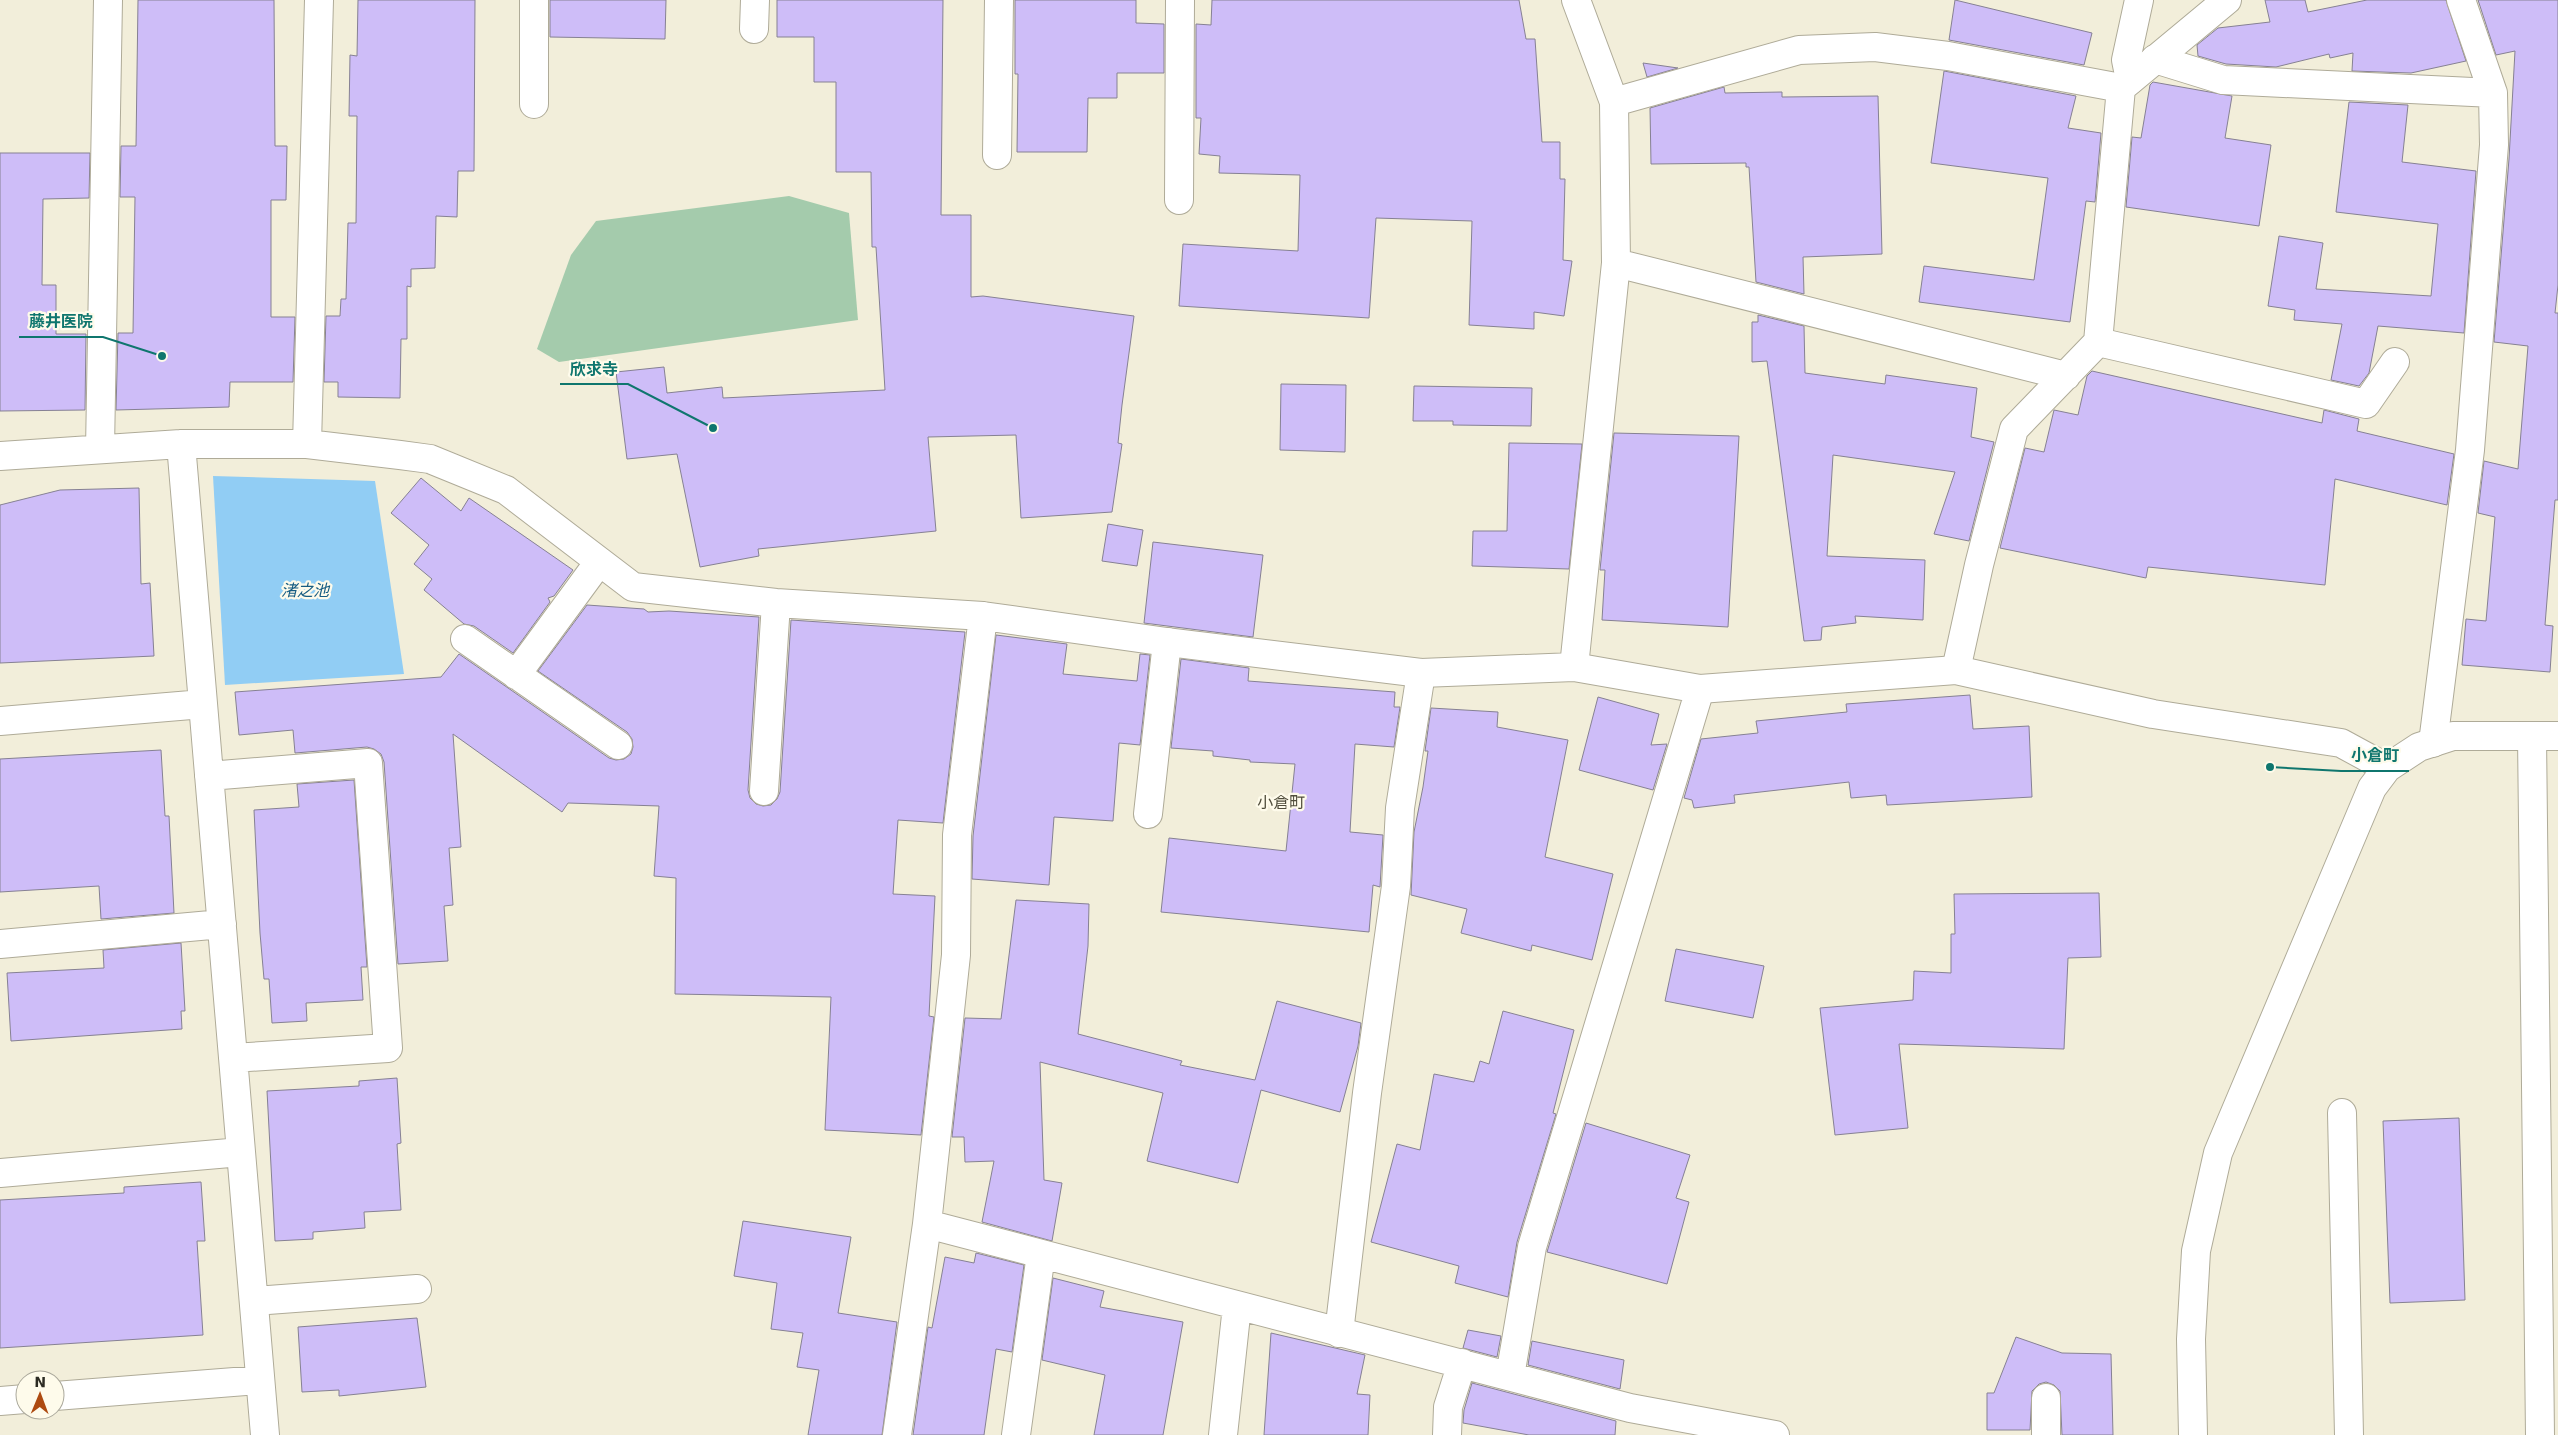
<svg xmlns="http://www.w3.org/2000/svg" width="2558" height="1435" viewBox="0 0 2558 1435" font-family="'DejaVu Sans','Noto Sans JP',sans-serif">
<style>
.green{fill:#a4cbac}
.water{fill:#91cdf4}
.building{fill:#cebdf8;stroke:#868193}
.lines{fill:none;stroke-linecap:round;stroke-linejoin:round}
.service-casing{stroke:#afab98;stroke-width:30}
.minor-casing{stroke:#afab98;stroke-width:30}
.tertiary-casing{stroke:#afab98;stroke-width:30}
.service{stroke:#fff;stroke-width:28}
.minor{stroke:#fff;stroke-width:28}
.tertiary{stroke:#fff;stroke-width:28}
.labels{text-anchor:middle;stroke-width:4.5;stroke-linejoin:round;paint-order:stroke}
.water-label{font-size:16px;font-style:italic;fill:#165c82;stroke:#fefbeb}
.neighbourhood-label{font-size:16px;fill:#504d3c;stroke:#fefbeb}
.leader{fill:none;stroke:#0f766e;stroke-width:2}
.callout-dot{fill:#0f766e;stroke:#fefbeb;stroke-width:2}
.callout-label{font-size:16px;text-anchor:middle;font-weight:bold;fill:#0f766e;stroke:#fefbeb;stroke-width:4.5;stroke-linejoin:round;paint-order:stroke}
</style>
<rect width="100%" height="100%" fill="#f2eeda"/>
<path class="green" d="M 789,196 L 849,213 L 858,320 L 559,362 L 537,349 L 571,255 L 596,221 Z"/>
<path class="water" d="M 213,476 L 375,481 L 404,674 L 225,685 Z"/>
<path class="building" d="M 138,0 L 274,0 L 275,146 L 287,146 L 286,200 L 271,200 L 271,317 L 295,317 L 293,382 L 230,382 L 229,407 L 116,410 L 118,333 L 133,333 L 135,197 L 120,197 L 121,146 L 136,146 Z
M 358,0 L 475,0 L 474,171 L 458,171 L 457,217 L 436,216 L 435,268 L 411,269 L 411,287 L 407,286 L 407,339 L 401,339 L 400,398 L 338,397 L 338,382 L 324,382 L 326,316 L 340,316 L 341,299 L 346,299 L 348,223 L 356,223 L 357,116 L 349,116 L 350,55 L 357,56 Z
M 550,0 L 666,0 L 665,39 L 550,37 Z
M 777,0 L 943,0 L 941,215 L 971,215 L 971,297 L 983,296 L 1134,316 L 1122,405 L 1118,443 L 1122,444 L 1112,512 L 1021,518 L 1016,435 L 928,437 L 936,531 L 758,549 L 759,556 L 700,567 L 677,454 L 627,459 L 616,372 L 664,367 L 667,393 L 722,387 L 723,398 L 885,390 L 876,247 L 872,247 L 871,172 L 836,172 L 836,82 L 814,82 L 814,37 L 777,37 Z
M 1015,0 L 1136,0 L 1136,23 L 1164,24 L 1164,73 L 1117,73 L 1117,98 L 1088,98 L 1087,152 L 1017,152 L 1018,74 L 1015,74 Z
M 1212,0 L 1519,0 L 1526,39 L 1535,39 L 1542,142 L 1560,142 L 1560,179 L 1565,179 L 1563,260 L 1572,261 L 1564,316 L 1534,312 L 1534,329 L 1469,325 L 1472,221 L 1376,218 L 1369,318 L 1179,306 L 1183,244 L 1298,251 L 1300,175 L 1219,173 L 1220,156 L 1199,154 L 1201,118 L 1196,118 L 1196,24 L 1211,25 Z
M 1955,0 L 2092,33 L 2084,65 L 1949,40 Z
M 2265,0 L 2305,0 L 2308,12 L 2367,0 L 2446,0 L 2466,61 L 2411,73 L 2352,71 L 2353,53 L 2330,58 L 2329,54 L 2276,67 L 2226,64 L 2198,56 L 2197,45 L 2218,28 L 2270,22 Z
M 2478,0 L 2558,0 L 2558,285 L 2555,313 L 2558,313 L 2558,500 L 2555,500 L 2545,625 L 2553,626 L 2550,672 L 2462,665 L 2466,619 L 2486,621 L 2495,517 L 2478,513 L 2484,461 L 2518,469 L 2528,346 L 2494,342 L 2509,159 L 2515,51 L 2496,55 Z
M 1643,63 L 1678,68 L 1647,77 Z
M 1944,71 L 2076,96 L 2068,128 L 2101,133 L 2095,202 L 2086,201 L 2070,322 L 1919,302 L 1924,266 L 2034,280 L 2048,178 L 1931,163 Z
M 2153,82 L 2232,96 L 2225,138 L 2271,145 L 2259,226 L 2126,207 L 2132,137 L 2141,138 L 2150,85 Z
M 1724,87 L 1725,93 L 1782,92 L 1782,97 L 1878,96 L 1882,254 L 1803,257 L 1804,294 L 1756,282 L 1749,167 L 1746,167 L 1746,163 L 1651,164 L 1650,108 Z
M 2349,102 L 2408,105 L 2402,162 L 2476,171 L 2464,333 L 2378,326 L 2369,373 L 2359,386 L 2331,380 L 2342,324 L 2294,320 L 2295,310 L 2268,306 L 2279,236 L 2323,243 L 2316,289 L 2431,296 L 2438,224 L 2336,212 Z
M 0,153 L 90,153 L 89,198 L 43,199 L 42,285 L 56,285 L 56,334 L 86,334 L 85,410 L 0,411 Z
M 1758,315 L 1804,326 L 1805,373 L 1885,384 L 1886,375 L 1977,388 L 1971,437 L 1994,442 L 1969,541 L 1934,534 L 1955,472 L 1833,455 L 1827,556 L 1925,560 L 1923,620 L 1855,616 L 1856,623 L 1822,627 L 1821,640 L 1804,641 L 1767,361 L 1752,362 L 1752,322 L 1758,322 Z
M 2092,371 L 2322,423 L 2324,410 L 2359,419 L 2357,431 L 2454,454 L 2447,505 L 2335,479 L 2325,585 L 2148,567 L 2146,578 L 2000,548 L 2025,448 L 2044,452 L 2054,410 L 2078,415 L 2087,376 Z
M 1281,384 L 1346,385 L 1345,452 L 1280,450 Z
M 1414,386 L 1532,388 L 1531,426 L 1453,425 L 1453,421 L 1413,421 Z
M 1614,433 L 1739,436 L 1728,627 L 1602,620 L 1605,570 L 1600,570 Z
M 1509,443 L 1582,444 L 1569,569 L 1472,566 L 1473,531 L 1507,531 Z
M 421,478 L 461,511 L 469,498 L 573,570 L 554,596 L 548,598 L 550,602 L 513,653 L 474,626 L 464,624 L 424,590 L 432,579 L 414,564 L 429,545 L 391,513 Z
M 139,488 L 141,584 L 150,583 L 154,656 L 0,663 L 0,505 L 60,490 Z
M 1108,524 L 1143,530 L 1137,566 L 1102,561 Z
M 1153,542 L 1263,555 L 1253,637 L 1144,623 Z
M 587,605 L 644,609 L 648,612 L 669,611 L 759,617 L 748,790 L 750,798 L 756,804 L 763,806 L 771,805 L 777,799 L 780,792 L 791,620 L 965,632 L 943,823 L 898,820 L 893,894 L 935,896 L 929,1016 L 934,1017 L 921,1135 L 825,1130 L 831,997 L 675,994 L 676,878 L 654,876 L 659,806 L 568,803 L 562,812 L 453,734 L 461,847 L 449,848 L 453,905 L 444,906 L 448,961 L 398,964 L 384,762 L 381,754 L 374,749 L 367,747 L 295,753 L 293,730 L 239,735 L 235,692 L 441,677 L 459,654 L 609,758 L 616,760 L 624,759 L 631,754 L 633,747 L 632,739 L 627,732 L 538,671 Z
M 996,635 L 1067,644 L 1063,674 L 1137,681 L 1140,654 L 1150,655 L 1140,745 L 1119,743 L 1113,821 L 1054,817 L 1049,885 L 972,879 L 973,836 Z
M 1181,659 L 1249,668 L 1248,681 L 1395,692 L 1394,707 L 1400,707 L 1394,747 L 1355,744 L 1350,832 L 1383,835 L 1380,887 L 1373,885 L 1369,932 L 1161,912 L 1169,838 L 1286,851 L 1295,764 L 1250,762 L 1250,760 L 1213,756 L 1213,751 L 1171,748 Z
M 1970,695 L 1973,729 L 2029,726 L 2032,797 L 1887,805 L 1886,795 L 1851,798 L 1849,782 L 1734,795 L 1735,803 L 1694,808 L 1692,800 L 1684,798 L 1701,739 L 1758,733 L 1756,721 L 1847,712 L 1846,704 Z
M 1598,697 L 1659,714 L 1651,745 L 1667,744 L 1653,790 L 1579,770 Z
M 1431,708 L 1498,712 L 1497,727 L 1568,740 L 1545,857 L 1613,874 L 1592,960 L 1532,945 L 1531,951 L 1461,933 L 1467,909 L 1411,895 L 1414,832 L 1423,787 L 1428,751 L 1425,751 Z
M 161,750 L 165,816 L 169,816 L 174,913 L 101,919 L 99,886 L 0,892 L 0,759 Z
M 354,780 L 367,967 L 361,967 L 363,1000 L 306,1003 L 307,1021 L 272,1023 L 269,979 L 264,979 L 260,933 L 254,810 L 299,807 L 297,784 Z
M 2099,893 L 2101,957 L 2068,958 L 2064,1049 L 1899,1044 L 1908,1128 L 1835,1135 L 1820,1008 L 1913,1000 L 1914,971 L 1951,973 L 1951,934 L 1955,934 L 1954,894 Z
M 1016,900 L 1089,904 L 1088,946 L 1078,1034 L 1182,1061 L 1180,1065 L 1255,1080 L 1277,1001 L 1361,1023 L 1358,1046 L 1340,1112 L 1261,1090 L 1238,1183 L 1147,1161 L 1163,1093 L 1040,1062 L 1044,1180 L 1062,1183 L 1052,1241 L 982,1222 L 994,1161 L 965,1162 L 964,1137 L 952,1137 L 965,1018 L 1001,1019 Z
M 181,943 L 185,1011 L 181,1011 L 182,1029 L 11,1041 L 7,973 L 104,968 L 103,950 Z
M 1676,949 L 1764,966 L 1753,1018 L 1665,1001 Z
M 1503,1011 L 1574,1030 L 1553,1113 L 1556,1114 L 1517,1242 L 1508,1297 L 1455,1283 L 1459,1266 L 1371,1242 L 1397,1144 L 1420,1150 L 1434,1074 L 1474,1082 L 1480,1061 L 1489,1064 Z
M 397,1078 L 401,1143 L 397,1144 L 401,1210 L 364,1212 L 365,1228 L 313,1232 L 313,1239 L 275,1241 L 267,1091 L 359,1086 L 359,1081 Z
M 2459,1118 L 2465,1300 L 2390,1303 L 2383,1121 Z
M 1586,1123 L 1690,1155 L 1676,1198 L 1689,1202 L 1667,1284 L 1547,1252 Z
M 201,1182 L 205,1241 L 197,1241 L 203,1335 L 0,1348 L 0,1200 L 124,1193 L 124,1187 Z
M 743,1221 L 851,1237 L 838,1313 L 897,1322 L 882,1435 L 808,1435 L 819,1370 L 797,1367 L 803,1333 L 771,1329 L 777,1283 L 734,1276 Z
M 976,1253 L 1024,1265 L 1012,1352 L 996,1349 L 984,1435 L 913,1435 L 928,1327 L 932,1328 L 945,1257 L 974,1263 Z
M 1053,1278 L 1104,1291 L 1100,1307 L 1183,1322 L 1163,1435 L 1094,1435 L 1105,1375 L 1042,1360 Z
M 417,1318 L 426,1387 L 339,1396 L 339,1390 L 302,1392 L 298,1327 Z
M 1468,1330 L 1501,1336 L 1497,1357 L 1463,1348 Z
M 1271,1333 L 1365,1355 L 1357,1394 L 1370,1395 L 1368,1435 L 1264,1435 Z
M 2016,1337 L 2062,1353 L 2111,1354 L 2113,1435 L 2062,1435 L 2060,1391 L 2054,1385 L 2046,1382 L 2039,1384 L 2032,1391 L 2030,1430 L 1987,1430 L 1987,1393 L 1994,1393 Z
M 1532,1341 L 1624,1360 L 1620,1389 L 1528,1365 Z
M 1472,1383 L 1616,1421 L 1615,1435 L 1529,1435 L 1463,1423 L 1464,1410 Z"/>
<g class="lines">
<defs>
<path id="service" d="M 2155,59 L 2223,80 L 2493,93
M 2130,80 L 2126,60 L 2139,0
M 2098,342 L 2366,404 L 2395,362
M 2532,736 L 2540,1435
M 2433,743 L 2470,450 L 2494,145 L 2493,93 L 2461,0
M 1148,814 L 1167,642
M 2342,1113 L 2349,1435
M 1339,1333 L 1367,1093 L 1396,886 L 1400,808 L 1421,673"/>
<path id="minor" d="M 754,29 L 755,0
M 1614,102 L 1799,50 L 1875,47 L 1948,56 L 2121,88
M 534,104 L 534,0
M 997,155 L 999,0
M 1179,200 L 1180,0
M 1616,263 L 2066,376
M 181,444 L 265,1435
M 307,444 L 319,0
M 100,449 L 108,0
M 0,456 L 181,444 L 307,444 L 400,455 L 430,459 L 506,490 L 633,587 L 776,603 L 983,616 L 1167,642 L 1421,673 L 1574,667 L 1700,689 L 1532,1247 L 1510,1376
M 465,639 L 618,745
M 1574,667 L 1616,263 L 1614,102 L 1576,0
M 1956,670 L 1979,565 L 2014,429 L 2098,342 L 2121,88 L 2227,0
M 516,675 L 599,562
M 0,721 L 203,704
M 209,776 L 368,763 L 388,1048 L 233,1058
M 764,791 L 776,603
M 0,944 L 222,924
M 0,1173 L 241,1152
M 927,1224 L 1630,1408 L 1775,1435
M 254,1301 L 417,1289
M 55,1396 L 260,1380
M 2046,1398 L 2046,1435
M 0,1401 L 25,1399
M 897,1435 L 927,1224 L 956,955 L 957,835 L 983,616
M 1016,1435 L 1041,1254
M 1223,1435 L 1237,1306
M 1447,1435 L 1448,1407 L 1462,1363"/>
<path id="tertiary" d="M 1700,689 L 1956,670 L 2153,714 L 2341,743 L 2387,768
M 2193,1435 L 2191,1339 L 2196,1251 L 2218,1153 L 2372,788 L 2387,768 L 2419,747 L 2453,736 L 2558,736"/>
</defs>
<use href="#service" class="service-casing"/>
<use href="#minor" class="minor-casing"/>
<use href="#tertiary" class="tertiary-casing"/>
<use href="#service" class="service"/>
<use href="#minor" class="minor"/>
<use href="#tertiary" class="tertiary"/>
</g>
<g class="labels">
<g class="water-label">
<text x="305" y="596">渚之池</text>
</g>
<g class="neighbourhood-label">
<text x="1281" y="808">小倉町</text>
</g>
</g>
<path class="leader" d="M162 356L103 337H19M713 428L628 384H560M2270 767L2341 771H2409"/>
<g class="callout-dot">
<circle cx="162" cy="356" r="5"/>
<circle cx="713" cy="428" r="5"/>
<circle cx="2270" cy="767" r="5"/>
</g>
<g class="callout-label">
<text x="61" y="327">藤井医院</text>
<text x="594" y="375">欣求寺</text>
<text x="2375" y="761">小倉町</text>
</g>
<g transform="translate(40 1395) rotate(1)"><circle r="24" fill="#fefbeb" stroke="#aaa89b"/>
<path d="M0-4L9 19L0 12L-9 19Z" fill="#ad4a10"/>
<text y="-8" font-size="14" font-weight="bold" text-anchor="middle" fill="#2c2b23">N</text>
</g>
</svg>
